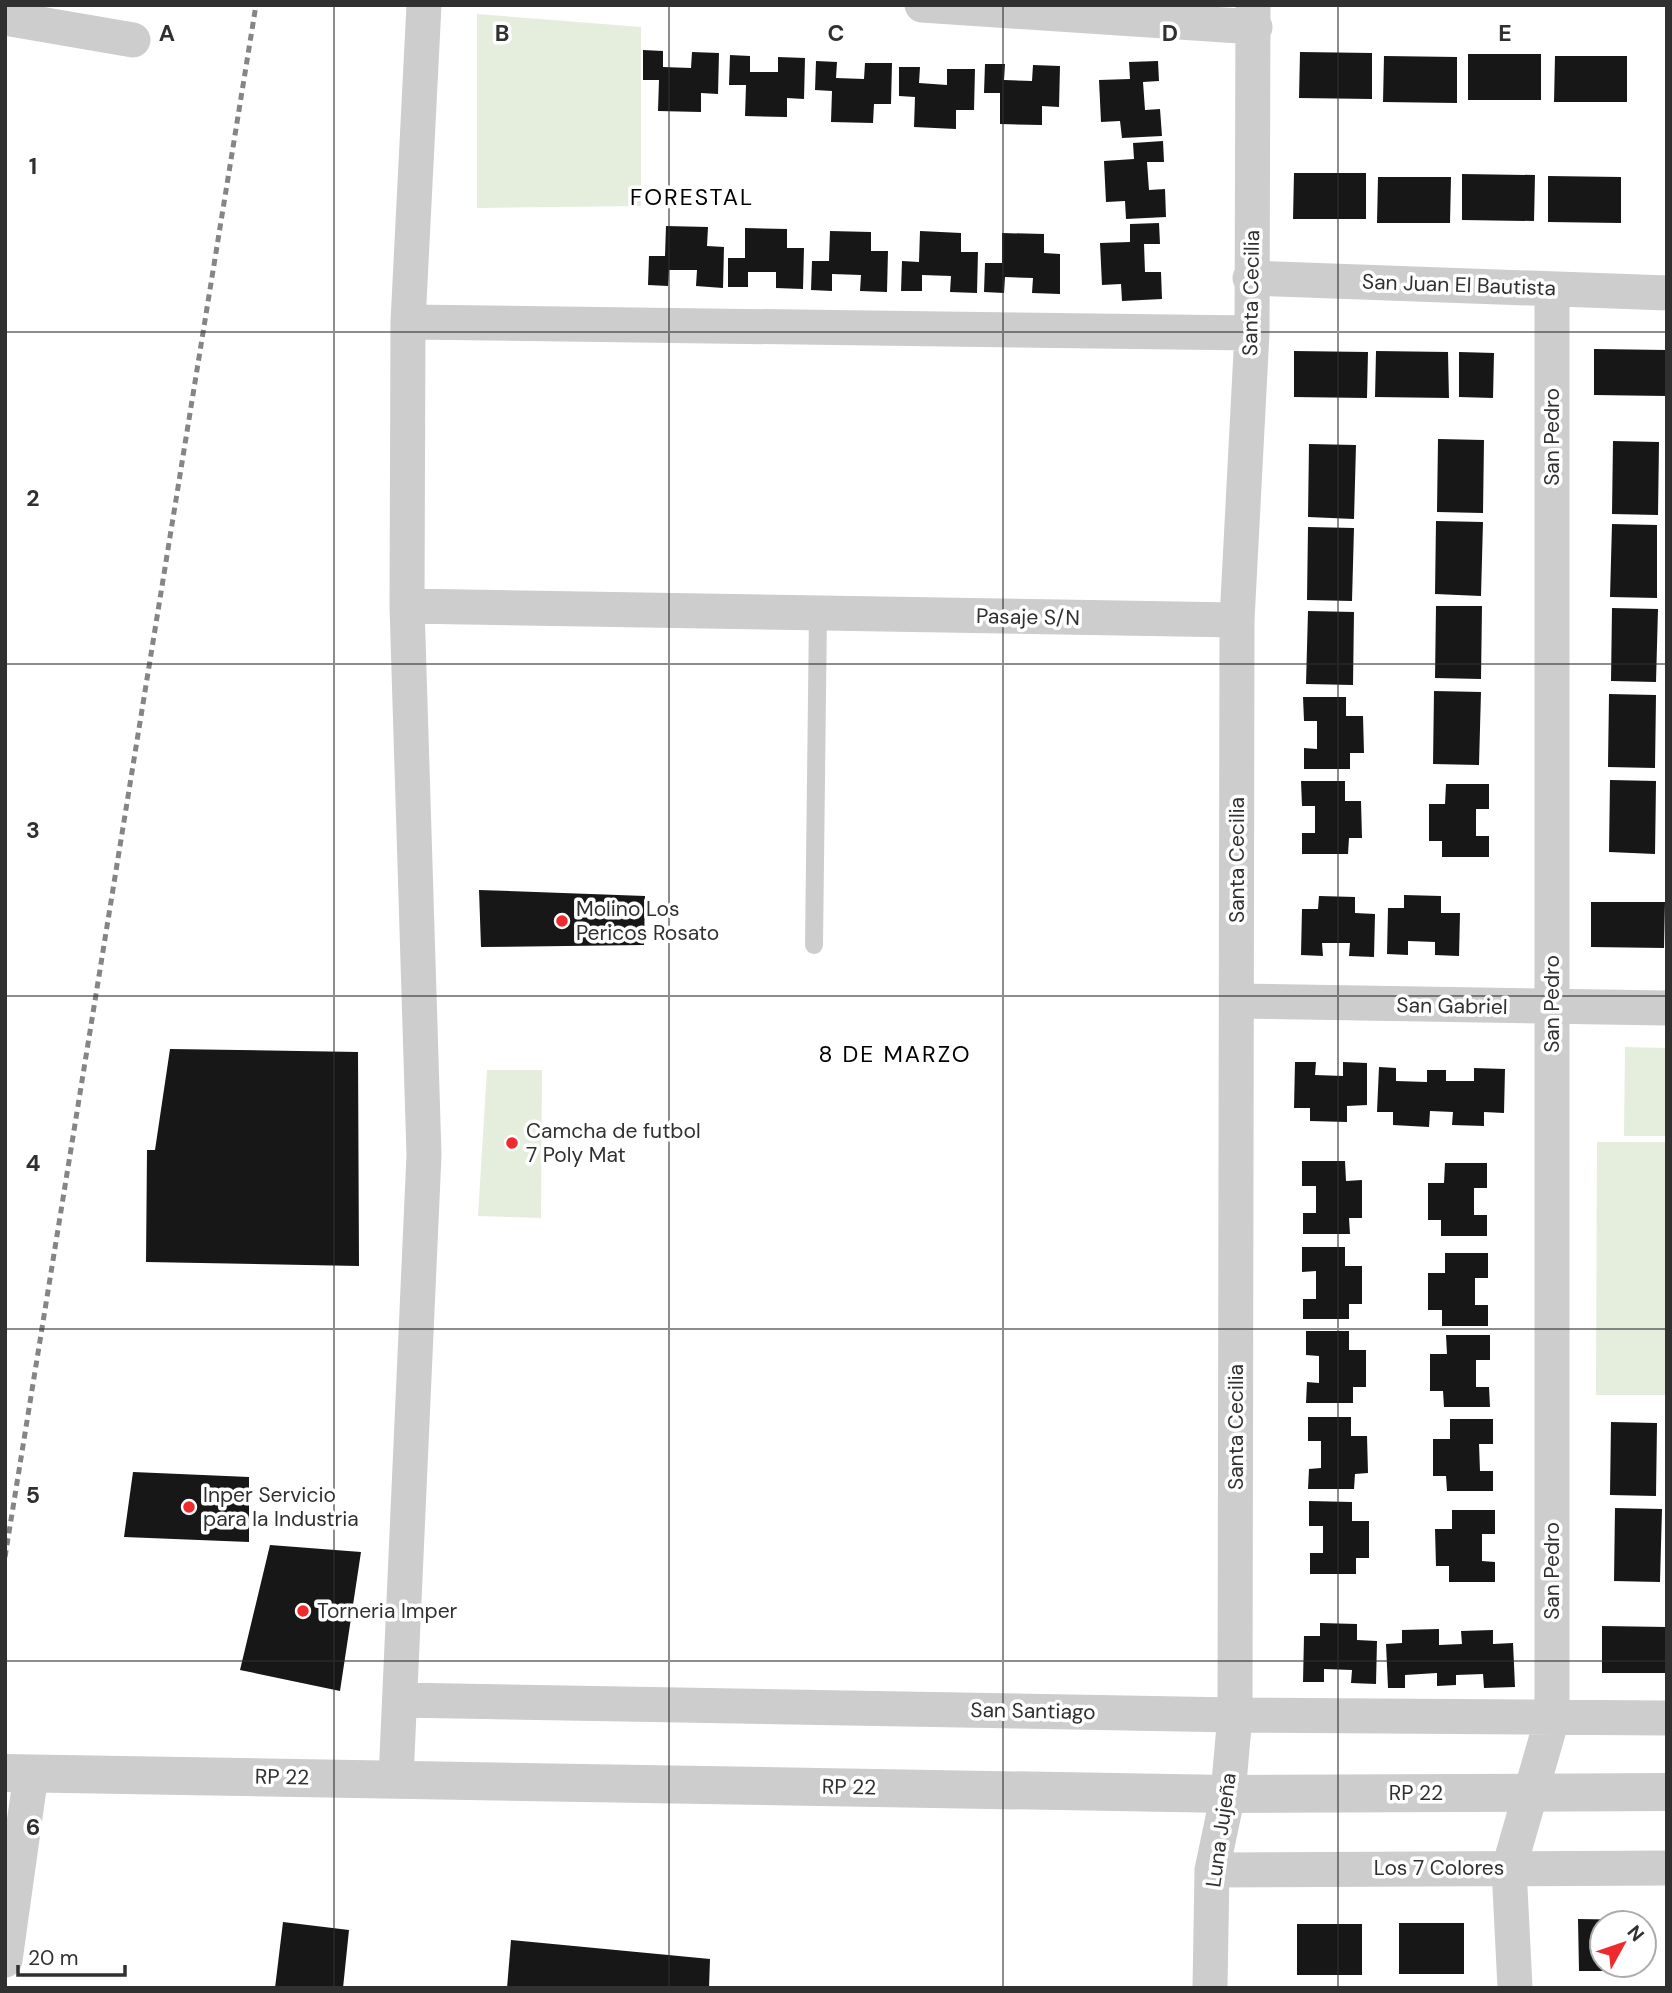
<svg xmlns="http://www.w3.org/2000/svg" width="1672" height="1993" viewBox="0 0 1672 1993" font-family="'DM Sans',sans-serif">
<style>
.green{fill:#e5eddd}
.building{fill:#171717}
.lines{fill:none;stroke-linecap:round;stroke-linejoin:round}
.service{stroke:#cdcdcd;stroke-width:18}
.minor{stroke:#cdcdcd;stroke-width:35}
.tertiary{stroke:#cdcdcd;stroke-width:38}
.rail{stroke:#858585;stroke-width:5;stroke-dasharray:7 5;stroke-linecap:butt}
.grid{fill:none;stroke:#303030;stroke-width:2;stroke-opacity:0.55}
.poi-dot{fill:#ee2a2c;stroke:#fff;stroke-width:2.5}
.labels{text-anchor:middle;stroke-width:7;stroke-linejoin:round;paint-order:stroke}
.street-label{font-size:21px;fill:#303030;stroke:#fff}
.poi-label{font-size:21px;fill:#303030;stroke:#fff;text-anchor:start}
.neighbourhood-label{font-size:23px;letter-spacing:2px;fill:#000;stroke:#fff}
.grid-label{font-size:23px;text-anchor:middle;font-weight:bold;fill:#303030;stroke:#fff;stroke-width:7;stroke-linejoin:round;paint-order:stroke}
</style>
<rect width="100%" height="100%" fill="#fff"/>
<path class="green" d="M 477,14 L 641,27 L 641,206 L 477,208 Z
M 1625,1047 L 1667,1048 L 1667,1136 L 1624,1136 Z
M 487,1070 L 542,1070 L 541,1218 L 478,1216 Z
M 1597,1142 L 1667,1142 L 1667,1395 L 1596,1395 Z"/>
<path class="building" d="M 643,50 L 663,51 L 663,67 L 691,68 L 692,52 L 719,53 L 718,94 L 701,93 L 701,112 L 658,111 L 659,80 L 643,80 Z
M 1300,52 L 1372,53 L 1372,99 L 1299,98 Z
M 1468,54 L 1541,54 L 1541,100 L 1468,100 Z
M 730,55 L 750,56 L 750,72 L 778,72 L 778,57 L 805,58 L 804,99 L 787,98 L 787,117 L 745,116 L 746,85 L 729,85 Z
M 1384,56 L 1457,57 L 1457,103 L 1383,102 Z
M 1555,56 L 1627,56 L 1627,102 L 1554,102 Z
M 816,61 L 837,62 L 836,78 L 864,79 L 865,63 L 892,63 L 891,104 L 874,104 L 873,123 L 831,122 L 832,91 L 815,90 Z
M 1158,61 L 1159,81 L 1143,82 L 1145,110 L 1160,109 L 1162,136 L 1122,138 L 1120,121 L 1101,122 L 1099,80 L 1130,79 L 1129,62 Z
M 985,64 L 1005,64 L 1004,80 L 1032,81 L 1033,65 L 1060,66 L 1059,107 L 1042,106 L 1042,125 L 1000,124 L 1000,93 L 984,93 Z
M 899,67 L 920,67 L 919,83 L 947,85 L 947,69 L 975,69 L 974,110 L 956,110 L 956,129 L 914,127 L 915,97 L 899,96 Z
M 1163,141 L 1164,162 L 1147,162 L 1149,190 L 1165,189 L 1166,217 L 1126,219 L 1125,201 L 1106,202 L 1104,161 L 1134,159 L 1133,143 Z
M 1294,173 L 1366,173 L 1366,219 L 1293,219 Z
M 1462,174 L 1535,175 L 1534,221 L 1462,220 Z
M 1548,176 L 1621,177 L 1621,223 L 1548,222 Z
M 1378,177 L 1451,177 L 1450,223 L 1377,223 Z
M 1159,223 L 1160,244 L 1144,244 L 1145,272 L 1161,272 L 1162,299 L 1122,301 L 1121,284 L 1102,285 L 1100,243 L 1130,242 L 1130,224 Z
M 666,226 L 708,227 L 707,246 L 724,247 L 723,288 L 696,286 L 697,270 L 669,270 L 668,286 L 648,285 L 649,256 L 665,256 Z
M 745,228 L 787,229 L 787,248 L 804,248 L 803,289 L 776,288 L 776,272 L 748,272 L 748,287 L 728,287 L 728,258 L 745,258 Z
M 830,231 L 871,232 L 871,251 L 888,251 L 887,292 L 860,291 L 861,275 L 832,274 L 832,291 L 811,290 L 812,261 L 829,261 Z
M 920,231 L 961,233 L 961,252 L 978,252 L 977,293 L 950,292 L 951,276 L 922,275 L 922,291 L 901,291 L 902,261 L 919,262 Z
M 1002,233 L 1044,234 L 1044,253 L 1060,254 L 1060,294 L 1032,293 L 1033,278 L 1005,277 L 1004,293 L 984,292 L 985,263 L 1002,263 Z
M 1594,349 L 1667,350 L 1667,396 L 1594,395 Z
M 1294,351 L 1368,352 L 1367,398 L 1294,397 Z
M 1376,351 L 1448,352 L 1449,398 L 1375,397 Z
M 1459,352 L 1494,353 L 1493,398 L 1459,397 Z
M 1438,439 L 1484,440 L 1483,513 L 1437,512 Z
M 1613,441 L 1659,442 L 1658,515 L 1612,514 Z
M 1309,444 L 1356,445 L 1354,519 L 1308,517 Z
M 1436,521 L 1483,522 L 1481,596 L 1435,594 Z
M 1612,524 L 1657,525 L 1657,598 L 1610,597 Z
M 1308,527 L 1354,528 L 1352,601 L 1307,600 Z
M 1436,606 L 1482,606 L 1481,679 L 1435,678 Z
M 1612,608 L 1658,609 L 1656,682 L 1611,681 Z
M 1308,611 L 1354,612 L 1353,685 L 1306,684 Z
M 1434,691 L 1481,692 L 1479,765 L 1433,764 Z
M 1609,694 L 1656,695 L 1655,768 L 1608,767 Z
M 1303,697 L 1346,697 L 1346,716 L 1363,716 L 1364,753 L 1350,753 L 1350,769 L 1304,769 L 1304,748 L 1317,749 L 1317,721 L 1304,721 Z
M 1610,780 L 1656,781 L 1655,854 L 1609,852 Z
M 1301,781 L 1345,781 L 1345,801 L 1361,801 L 1362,838 L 1349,838 L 1348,854 L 1302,854 L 1302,833 L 1315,833 L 1315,806 L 1302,806 Z
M 1446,784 L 1489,784 L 1489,809 L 1476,809 L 1476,836 L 1489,836 L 1489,857 L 1442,857 L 1442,841 L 1429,841 L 1429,804 L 1445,804 Z
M 479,890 L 645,896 L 644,945 L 481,947 Z
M 1404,895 L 1441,896 L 1441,913 L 1460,913 L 1459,956 L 1435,955 L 1435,942 L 1408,941 L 1408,955 L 1387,954 L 1388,908 L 1404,908 Z
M 1319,896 L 1355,897 L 1355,913 L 1375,914 L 1374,957 L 1349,956 L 1350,943 L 1322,943 L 1323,956 L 1301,955 L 1302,909 L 1318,909 Z
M 1591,902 L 1665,902 L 1664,948 L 1591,947 Z
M 170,1049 L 358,1052 L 359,1266 L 146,1262 L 147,1150 L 155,1150 Z
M 1295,1062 L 1316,1062 L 1315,1075 L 1343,1076 L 1343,1062 L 1367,1063 L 1367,1105 L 1347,1106 L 1347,1122 L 1310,1121 L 1310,1108 L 1294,1108 Z
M 1379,1067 L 1396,1068 L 1396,1081 L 1427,1082 L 1427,1070 L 1446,1070 L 1446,1081 L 1474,1081 L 1474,1068 L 1505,1069 L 1504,1113 L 1484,1112 L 1484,1126 L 1452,1125 L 1453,1112 L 1430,1111 L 1429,1127 L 1393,1125 L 1393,1112 L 1377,1112 Z
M 1302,1161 L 1345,1161 L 1346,1181 L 1362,1180 L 1362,1218 L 1349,1218 L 1350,1234 L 1303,1234 L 1303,1213 L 1316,1213 L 1316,1186 L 1302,1186 Z
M 1445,1163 L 1487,1163 L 1487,1188 L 1474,1188 L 1474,1215 L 1487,1215 L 1487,1236 L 1441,1236 L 1441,1220 L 1428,1220 L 1428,1183 L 1444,1183 Z
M 1302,1247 L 1345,1247 L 1345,1266 L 1362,1266 L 1362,1304 L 1349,1304 L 1349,1319 L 1303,1319 L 1303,1299 L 1316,1299 L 1316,1271 L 1302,1272 Z
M 1445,1253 L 1488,1253 L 1488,1278 L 1475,1278 L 1475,1305 L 1488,1305 L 1488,1326 L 1442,1326 L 1442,1310 L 1428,1310 L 1428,1273 L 1445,1273 Z
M 1306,1331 L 1349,1331 L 1349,1350 L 1366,1350 L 1366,1387 L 1353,1387 L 1353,1403 L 1306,1403 L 1307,1382 L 1319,1383 L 1319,1356 L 1306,1355 Z
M 1446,1335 L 1490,1335 L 1490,1360 L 1476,1360 L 1476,1387 L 1489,1387 L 1490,1407 L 1444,1407 L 1443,1391 L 1430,1391 L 1430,1354 L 1447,1354 Z
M 1308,1417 L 1351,1417 L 1351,1436 L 1367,1436 L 1368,1473 L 1355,1474 L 1354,1489 L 1308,1489 L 1309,1469 L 1321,1468 L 1321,1441 L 1308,1441 Z
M 1450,1419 L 1493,1419 L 1493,1444 L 1479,1444 L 1480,1471 L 1493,1471 L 1493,1491 L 1447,1491 L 1446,1476 L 1433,1476 L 1433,1439 L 1450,1439 Z
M 1611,1422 L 1657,1423 L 1656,1496 L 1610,1495 Z
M 133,1472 L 249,1477 L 249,1542 L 124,1537 Z
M 1309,1501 L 1352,1502 L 1352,1521 L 1369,1521 L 1369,1558 L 1356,1558 L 1356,1574 L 1310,1574 L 1310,1553 L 1323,1553 L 1323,1526 L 1309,1526 Z
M 1615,1508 L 1662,1509 L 1660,1582 L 1614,1581 Z
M 1452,1510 L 1495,1510 L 1495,1534 L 1482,1534 L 1482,1561 L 1495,1562 L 1495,1582 L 1449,1582 L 1449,1566 L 1436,1566 L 1435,1529 L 1452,1529 Z
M 270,1545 L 361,1552 L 340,1691 L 240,1670 Z
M 1320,1623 L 1357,1624 L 1357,1640 L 1377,1641 L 1376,1684 L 1351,1683 L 1352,1670 L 1324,1669 L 1324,1682 L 1303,1682 L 1304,1636 L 1320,1636 Z
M 1602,1626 L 1667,1627 L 1667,1673 L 1602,1673 Z
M 1439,1629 L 1439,1645 L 1462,1644 L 1461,1631 L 1493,1630 L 1493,1644 L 1513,1643 L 1515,1687 L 1484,1688 L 1483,1674 L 1456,1675 L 1456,1685 L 1437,1686 L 1437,1673 L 1405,1675 L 1405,1688 L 1388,1688 L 1386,1644 L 1402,1643 L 1402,1630 Z
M 1578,1919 L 1643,1920 L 1643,1923 L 1602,1923 L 1602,1965 L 1643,1965 L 1643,1971 L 1579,1971 Z
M 283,1922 L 349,1930 L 343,1988 L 275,1988 Z
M 1399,1923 L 1464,1923 L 1464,1974 L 1399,1974 Z
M 1297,1924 L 1362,1924 L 1362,1975 L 1297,1975 Z
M 511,1940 L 710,1959 L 709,1988 L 507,1988 Z"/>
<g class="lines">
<path class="service" d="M 814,945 L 818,613"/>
<path class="minor" d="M 922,5 L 1255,27
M 5,18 L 133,40
M 1250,278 L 1667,293
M 408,322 L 1252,333
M 407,606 L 1237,620
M 1237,1001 L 1667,1008
M 400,1700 L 1235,1715 L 1667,1718
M 396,1779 L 424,1155 L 407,606 L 408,322 L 424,5
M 1212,1870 L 1667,1868
M 5,1960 L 31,1774
M 1210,1988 L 1212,1870 L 1228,1794 L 1235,1715 L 1237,620 L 1252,333 L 1253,5
M 1515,1988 L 1509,1868 L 1552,1719 L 1552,289"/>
<path class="tertiary" d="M 5,1773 L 1228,1794 L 1667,1792"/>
<path class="rail" d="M 5,1557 L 256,5"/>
</g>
<path class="grid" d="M 334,5 L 334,1988M 669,5 L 669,1988M 1003,5 L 1003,1988M 1338,5 L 1338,1988M 5,332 L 1667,332M 5,664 L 1667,664M 5,996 L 1667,996M 5,1329 L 1667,1329M 5,1661 L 1667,1661"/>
<g class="poi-dot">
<circle cx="562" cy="921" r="7"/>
<circle cx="512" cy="1143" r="7"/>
<circle cx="189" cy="1507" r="7"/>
<circle cx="303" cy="1611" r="7"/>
</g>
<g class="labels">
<g class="street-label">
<text transform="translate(1459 285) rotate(2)" y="7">San Juan El Bautista</text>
<text transform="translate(1251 293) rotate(-89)" y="7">Santa Cecilia</text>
<text transform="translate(1552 437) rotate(-90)" y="7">San Pedro</text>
<text transform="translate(1028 617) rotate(1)" y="7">Pasaje S/N</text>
<text transform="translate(1237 860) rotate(-90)" y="7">Santa Cecilia</text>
<text transform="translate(1552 1004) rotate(-90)" y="7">San Pedro</text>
<text transform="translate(1452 1006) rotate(1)" y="7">San Gabriel</text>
<text transform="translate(1236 1427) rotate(-90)" y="7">Santa Cecilia</text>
<text transform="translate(1552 1571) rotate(-90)" y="7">San Pedro</text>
<text transform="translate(1033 1711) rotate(1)" y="7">San Santiago</text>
<text transform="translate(282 1777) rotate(1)" y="7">RP 22</text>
<text transform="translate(849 1787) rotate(1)" y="7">RP 22</text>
<text x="1416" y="1800">RP 22</text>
<text transform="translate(1221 1830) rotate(-82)" y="7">Luna Jujeña</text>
<text x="1439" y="1875">Los 7 Colores</text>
</g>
<g class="poi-label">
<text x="576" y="916">Molino Los<tspan x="576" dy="24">Pericos Rosato</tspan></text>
<text x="526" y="1138">Camcha de futbol<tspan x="526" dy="24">7 Poly Mat</tspan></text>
<text x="203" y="1502">Inper Servicio<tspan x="203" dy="24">para la Industria</tspan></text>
<text x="317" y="1618">Torneria Imper</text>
</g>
<g class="neighbourhood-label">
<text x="692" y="205">FORESTAL</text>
<text x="895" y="1062">8 DE MARZO</text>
</g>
</g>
<g class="grid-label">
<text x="167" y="41">A</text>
<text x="502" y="41">B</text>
<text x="836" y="41">C</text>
<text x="1170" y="41">D</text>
<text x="1505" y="41">E</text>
<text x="33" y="174">1</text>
<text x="33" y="506">2</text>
<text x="33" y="838">3</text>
<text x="33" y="1171">4</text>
<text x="33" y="1503">5</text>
<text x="33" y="1835">6</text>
</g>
<rect width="1672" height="1993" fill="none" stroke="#303030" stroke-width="14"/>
<g transform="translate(1623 1944) rotate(50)"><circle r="33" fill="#ffffff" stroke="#acacac" stroke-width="2"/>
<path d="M0-5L12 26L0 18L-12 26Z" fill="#ee2a2c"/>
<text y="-10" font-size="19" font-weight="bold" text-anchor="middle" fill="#303030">N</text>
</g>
<path d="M18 1965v10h107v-10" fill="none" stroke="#303030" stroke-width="3.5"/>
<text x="28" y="1965" font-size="21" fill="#303030" stroke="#ffffff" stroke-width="5" paint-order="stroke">20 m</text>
</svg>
